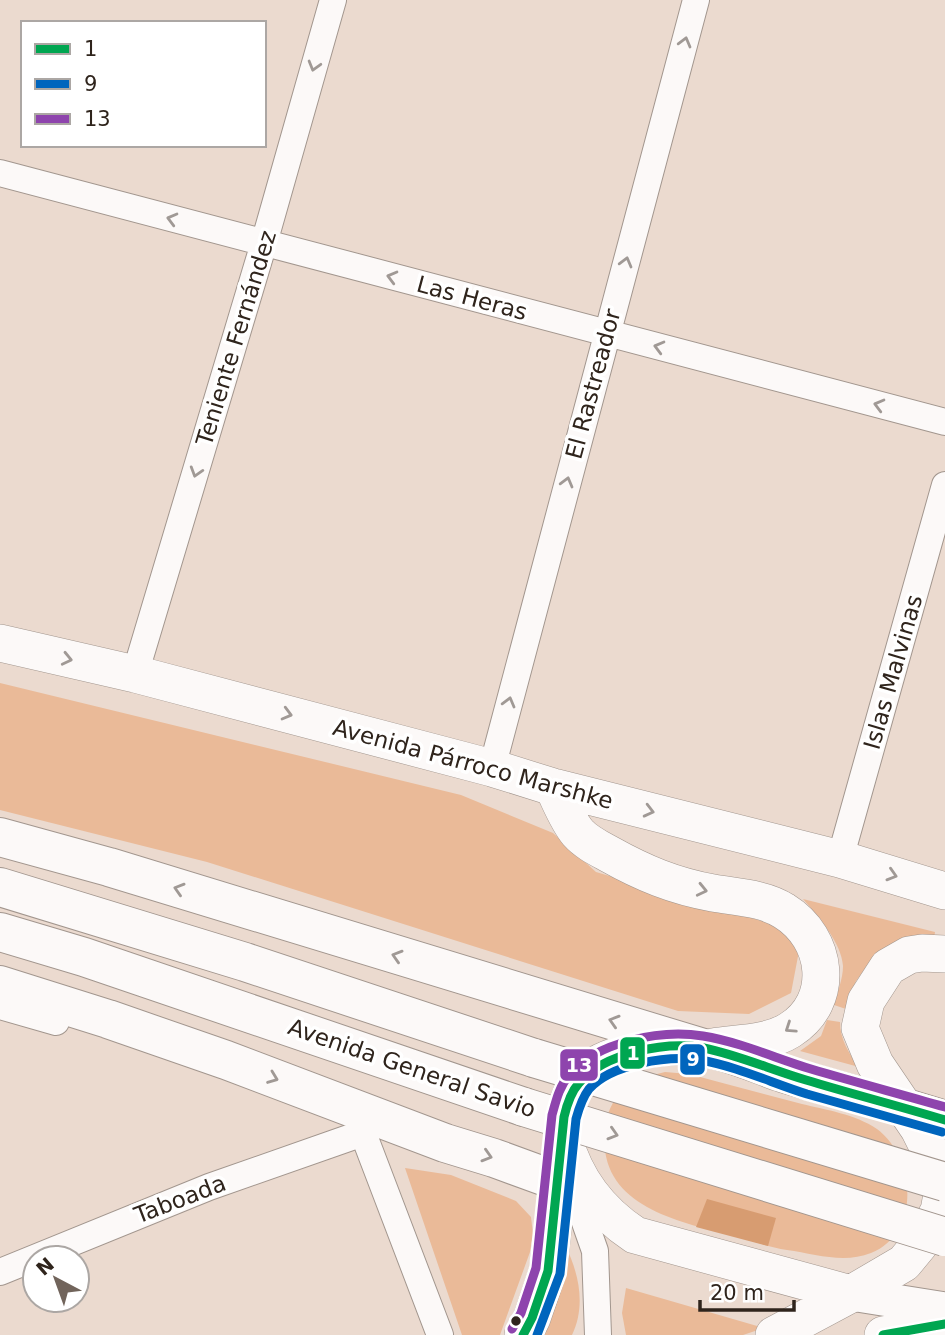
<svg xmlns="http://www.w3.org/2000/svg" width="945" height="1335" viewBox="0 0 945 1335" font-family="'DejaVu Sans',sans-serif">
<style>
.green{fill:#eaba98}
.water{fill:#d79c71}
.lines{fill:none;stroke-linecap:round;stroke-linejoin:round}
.minor-casing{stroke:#a2968e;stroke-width:28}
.tertiary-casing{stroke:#a2968e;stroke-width:35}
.secondary-casing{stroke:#a2968e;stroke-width:38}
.motorway-casing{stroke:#a2968e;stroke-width:40}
.minor{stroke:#fcf9f8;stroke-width:26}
.tertiary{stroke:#fcf9f8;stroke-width:33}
.secondary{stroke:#fcf9f8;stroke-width:37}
.motorway{stroke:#fcf9f8;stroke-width:38}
.motorway-bridge-casing{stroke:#a2968e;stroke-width:40;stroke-linecap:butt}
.motorway-bridge{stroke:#fcf9f8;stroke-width:38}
.bus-1-casing{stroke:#fff;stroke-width:14}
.bus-2-casing{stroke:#fff;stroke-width:14}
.bus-3-casing{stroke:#fff;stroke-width:14}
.bus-1{stroke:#00a651;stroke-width:9}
.bus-2{stroke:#0065bd;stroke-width:9}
.bus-3{stroke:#8e44ad;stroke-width:9}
.oneway{stroke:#a09995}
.bus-dot{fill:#2f241c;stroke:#fff;stroke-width:2.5}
.labels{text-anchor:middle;stroke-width:7;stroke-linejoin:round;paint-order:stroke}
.street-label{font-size:23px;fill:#2f241c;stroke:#fff}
.line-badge{stroke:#fff;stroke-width:2.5}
.badge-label{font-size:19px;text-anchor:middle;font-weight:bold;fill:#fff}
</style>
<rect width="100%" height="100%" fill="#ebdacf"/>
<path class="green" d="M 0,683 L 461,795 L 553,833 L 596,872 L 778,926 L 799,951 L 791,993 L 749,1014 L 678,1011 L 207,862 L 0,810 Z
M 803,899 L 935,932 L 934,939 L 867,966 L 856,981 L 846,1009 L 834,1005 C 837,993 843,979 843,966 C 842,943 817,915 803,899 Z
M 827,1020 L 840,1022 C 840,1039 849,1054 859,1067 L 800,1051 L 821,1036 Z
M 665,1072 L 689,1074 C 726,1084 764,1094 802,1104 C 826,1110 855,1114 877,1129 C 916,1158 921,1233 871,1253 C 844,1264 815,1254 787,1250 C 768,1247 750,1240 731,1235 C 669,1220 589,1201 607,1118 C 614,1089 639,1078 665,1072 Z
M 405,1168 L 451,1175 L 516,1201 L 531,1217 L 533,1234 L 530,1252 L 500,1335 L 462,1335 Z
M 566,1247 C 579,1274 586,1306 572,1335 L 544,1335 Z
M 626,1288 L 764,1328 L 743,1335 L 626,1335 L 622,1313 Z"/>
<path class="water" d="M 707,1199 L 776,1218 L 768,1246 L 696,1227 Z"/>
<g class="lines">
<defs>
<path id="minor" d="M 0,173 L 945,422
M 135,674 L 264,243 L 333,0
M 492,768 L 696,0
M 840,859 L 945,485
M 0,1006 L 56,1022
M 361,1116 L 363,1133 L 440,1335
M 569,1177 L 595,1251 L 598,1335
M 0,1272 L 209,1187 L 363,1133"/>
<path id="tertiary" d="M 851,1294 L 945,1309"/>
<path id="secondary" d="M 0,643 L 135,674 L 492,768 L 553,787 L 840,859 L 945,891
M 553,787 C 560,801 567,820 578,833 C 586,842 598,848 609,854 C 643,873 674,886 713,893 C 736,897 764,898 784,911 C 828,938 836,1001 790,1030 C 768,1044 737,1043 713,1047
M 564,1139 C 575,1179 600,1212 635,1235 L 851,1294
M 523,1335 L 532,1318 L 548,1271 L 563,1138 C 562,1113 571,1082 593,1067 C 618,1049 672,1044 702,1048 C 726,1051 759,1066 783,1074 C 823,1086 865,1097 906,1108
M 774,1335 L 851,1294 L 904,1263 L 923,1240 L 939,1211 L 943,1189 L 941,1173 L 919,1129 L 875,1064 L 860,1028 L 866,1001 L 888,967 L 909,955 L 922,953 L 945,954
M 883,1335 L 945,1324"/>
<path id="motorway" d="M 0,837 L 109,867 L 703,1048
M 0,887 L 245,962 L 534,1058
M 0,932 L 84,957 L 524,1107
M 0,985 L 108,1019 L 226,1060 L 445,1143 L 494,1158 L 557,1181
M 906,1108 L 945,1120"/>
</defs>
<use href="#minor" class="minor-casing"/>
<use href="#tertiary" class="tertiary-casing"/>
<use href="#secondary" class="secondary-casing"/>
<use href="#motorway" class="motorway-casing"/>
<use href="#minor" class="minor"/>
<use href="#tertiary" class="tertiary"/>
<use href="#secondary" class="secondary"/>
<use href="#motorway" class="motorway"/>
<defs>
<path id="motorway-bridge" d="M 534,1058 L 945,1182
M 524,1107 L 945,1237"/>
</defs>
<use href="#motorway-bridge" class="motorway-bridge-casing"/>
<use href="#motorway-bridge" class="motorway-bridge"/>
<defs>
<path id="bus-1" d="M 523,1335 L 532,1318 L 548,1271 L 564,1117 C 567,1104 571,1092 579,1083 C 604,1053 666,1041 704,1048 C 738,1055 772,1070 806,1080 C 852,1094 899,1106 945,1120
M 883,1335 L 945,1324"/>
<path id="bus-2" d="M 537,1335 L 560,1274 L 576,1119 C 579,1108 582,1098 589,1089 C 611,1064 668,1055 700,1060 C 736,1066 772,1083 807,1094 C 852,1107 897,1119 942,1132"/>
<path id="bus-3" d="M 512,1329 L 521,1313 L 536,1268 L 552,1115 C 556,1101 559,1087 569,1075 C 596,1042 661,1029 703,1036 C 740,1042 775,1058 811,1069 C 855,1082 900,1094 945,1107"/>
</defs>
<use href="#bus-1" class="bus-1-casing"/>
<use href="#bus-2" class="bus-2-casing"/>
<use href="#bus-3" class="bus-3-casing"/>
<use href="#bus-1" class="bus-1"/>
<use href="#bus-2" class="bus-2"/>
<use href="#bus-3" class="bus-3"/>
</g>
<defs><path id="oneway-chevron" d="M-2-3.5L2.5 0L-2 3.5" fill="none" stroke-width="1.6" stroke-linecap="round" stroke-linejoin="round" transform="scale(1.75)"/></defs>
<g class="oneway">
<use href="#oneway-chevron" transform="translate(685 42) rotate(-75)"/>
<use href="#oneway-chevron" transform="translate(314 66) rotate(106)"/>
<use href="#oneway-chevron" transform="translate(172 219) rotate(-165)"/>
<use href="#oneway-chevron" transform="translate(626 262) rotate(-75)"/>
<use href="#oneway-chevron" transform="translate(392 277) rotate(-165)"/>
<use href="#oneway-chevron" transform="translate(659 347) rotate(-165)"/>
<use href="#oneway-chevron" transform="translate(879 405) rotate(-165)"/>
<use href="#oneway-chevron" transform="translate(196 472) rotate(107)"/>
<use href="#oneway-chevron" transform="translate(567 482) rotate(-75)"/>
<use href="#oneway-chevron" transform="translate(67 659) rotate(13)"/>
<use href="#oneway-chevron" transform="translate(509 702) rotate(-75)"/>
<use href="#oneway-chevron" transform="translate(287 714) rotate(15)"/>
<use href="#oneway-chevron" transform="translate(649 811) rotate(14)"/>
<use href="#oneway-chevron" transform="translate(892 875) rotate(17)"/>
<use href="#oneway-chevron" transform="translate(179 889) rotate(-163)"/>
<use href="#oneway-chevron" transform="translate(702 890) rotate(13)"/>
<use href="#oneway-chevron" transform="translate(397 956) rotate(-163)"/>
<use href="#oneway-chevron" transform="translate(614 1021) rotate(-163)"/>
<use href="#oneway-chevron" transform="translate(790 1028) rotate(146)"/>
<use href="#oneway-chevron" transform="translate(273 1078) rotate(21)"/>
<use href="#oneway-chevron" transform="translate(613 1134) rotate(17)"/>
<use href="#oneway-chevron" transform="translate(487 1156) rotate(17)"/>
</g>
<circle class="bus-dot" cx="516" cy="1321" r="6"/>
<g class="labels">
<g class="street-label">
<text transform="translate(472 298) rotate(15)" y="8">Las Heras</text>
<text transform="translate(236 338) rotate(-73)" y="8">Teniente Fernández</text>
<text transform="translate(593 384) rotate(-75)" y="8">El Rastreador</text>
<text transform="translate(893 672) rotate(-74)" y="8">Islas Malvinas</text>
<text transform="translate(473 764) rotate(15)" y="8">Avenida Párroco Marshke</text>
<text transform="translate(412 1068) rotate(19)" y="8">Avenida General Savio</text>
<text transform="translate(180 1199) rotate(-21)" y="8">Taboada</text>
</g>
</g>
<g class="line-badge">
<rect x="619" y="1036" width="27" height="34" rx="7" fill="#00a651"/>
<rect x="679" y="1043" width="27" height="33" rx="7" fill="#0065bd"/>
<rect x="559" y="1048" width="40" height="34" rx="7" fill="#8e44ad"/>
</g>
<g class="badge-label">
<text x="633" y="1060">1</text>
<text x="693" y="1066">9</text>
<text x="579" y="1072">13</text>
</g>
<rect x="21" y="21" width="245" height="126" fill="#ffffff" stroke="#aca7a4" stroke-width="2"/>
<rect x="35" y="44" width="35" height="10" fill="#00a651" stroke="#aca7a4" stroke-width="2"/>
<text x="84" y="56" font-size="21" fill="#2f241c">1</text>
<rect x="35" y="79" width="35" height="10" fill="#0065bd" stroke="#aca7a4" stroke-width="2"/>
<text x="84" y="91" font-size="21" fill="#2f241c">9</text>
<rect x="35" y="114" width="35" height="10" fill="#8e44ad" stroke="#aca7a4" stroke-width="2"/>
<text x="84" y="126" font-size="21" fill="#2f241c">13</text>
<g transform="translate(56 1279) rotate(319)"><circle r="33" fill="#ffffff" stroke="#aca7a4" stroke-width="2"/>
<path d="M0-5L12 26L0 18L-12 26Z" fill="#71645b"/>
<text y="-10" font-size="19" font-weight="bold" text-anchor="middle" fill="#2f241c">N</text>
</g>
<path d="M700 1300v10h94v-10" fill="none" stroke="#2f241c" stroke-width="3.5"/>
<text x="710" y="1300" font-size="21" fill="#2f241c" stroke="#ffffff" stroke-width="5" paint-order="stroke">20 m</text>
</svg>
